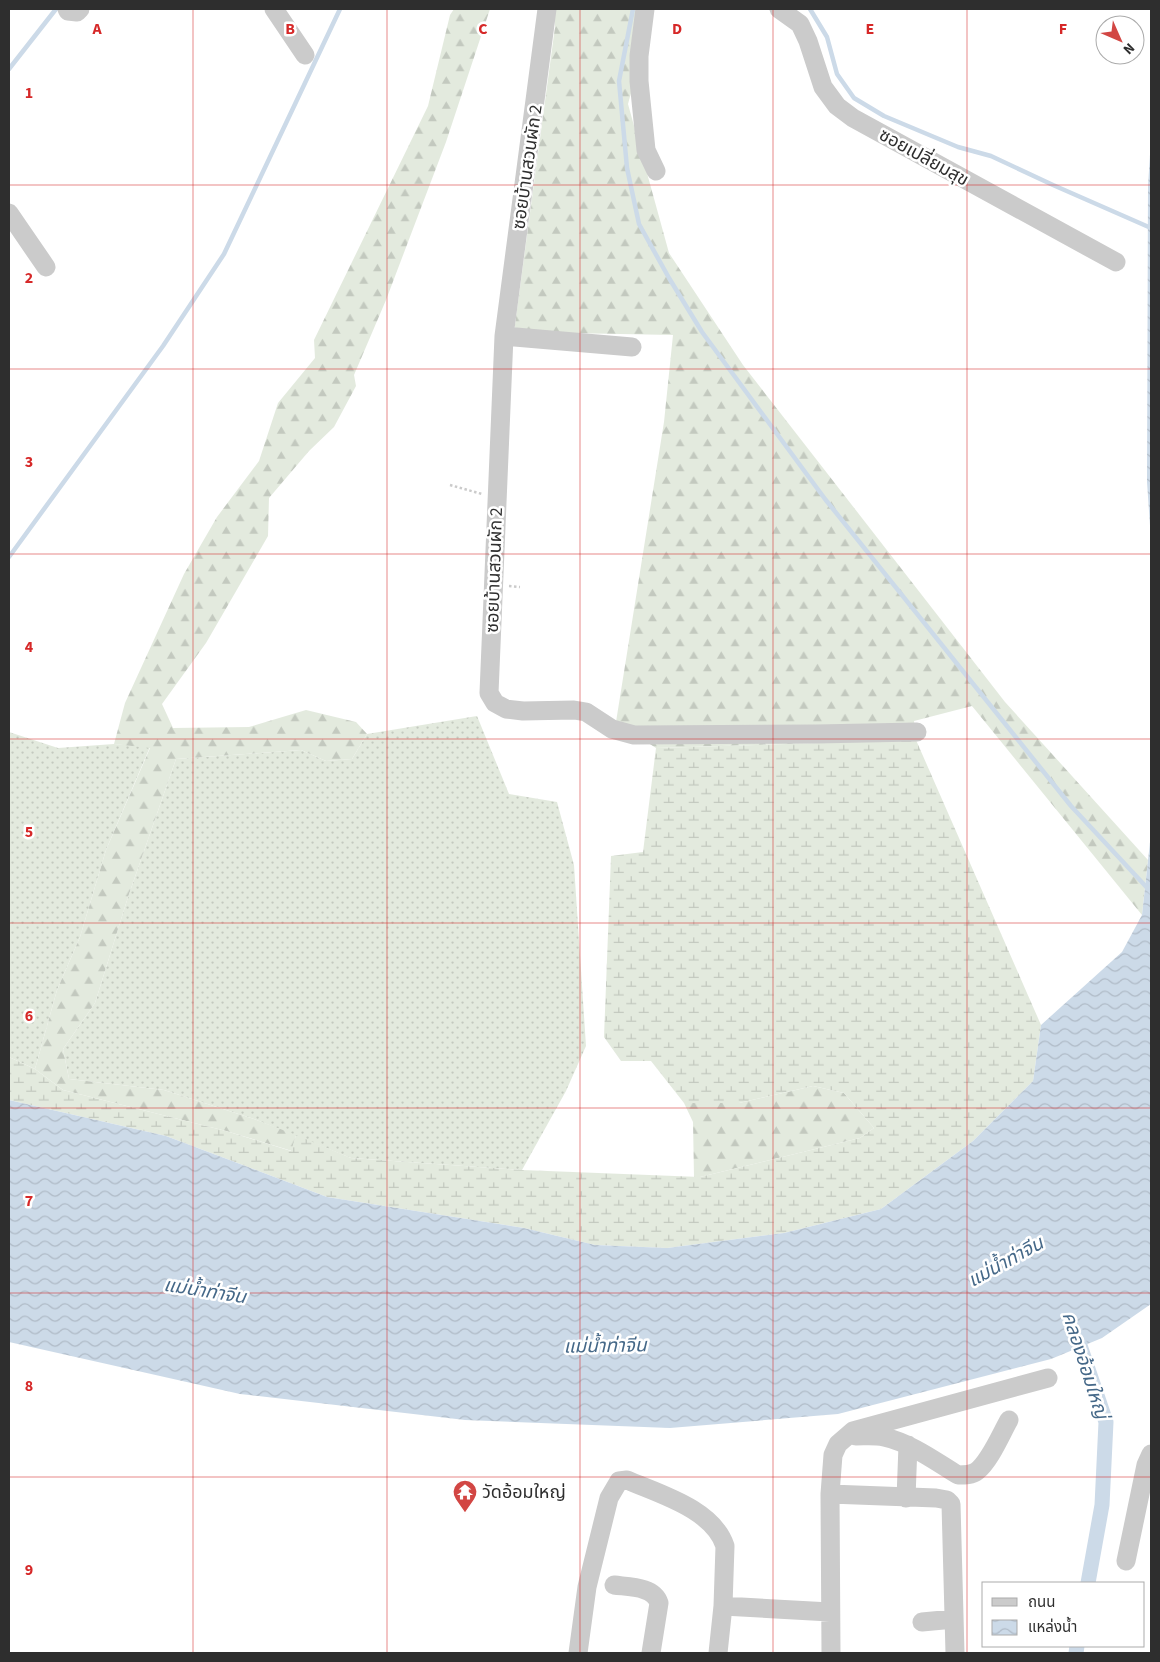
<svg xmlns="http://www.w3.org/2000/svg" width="1160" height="1662" viewBox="0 0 1160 1662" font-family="'Source Sans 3','Noto Sans Thai',sans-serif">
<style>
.grass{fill:url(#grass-dots)}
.forest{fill:url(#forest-firs)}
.wetland{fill:url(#wetland-marsh)}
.water{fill:url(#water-waves)}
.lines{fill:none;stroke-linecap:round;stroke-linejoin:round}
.stream{stroke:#ccdae8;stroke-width:4.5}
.canal{stroke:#ccdae8;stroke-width:15}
.path{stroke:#cbcbcb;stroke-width:2.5;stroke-dasharray:2.5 2.5;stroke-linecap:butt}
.minor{stroke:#cbcbcb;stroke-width:19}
.grid{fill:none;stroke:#d62828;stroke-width:1;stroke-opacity:0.55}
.labels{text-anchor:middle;stroke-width:5;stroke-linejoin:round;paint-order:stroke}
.street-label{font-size:18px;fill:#2e2e2e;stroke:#fff}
.poi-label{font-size:18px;fill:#2e2e2e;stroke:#fff;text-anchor:start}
.water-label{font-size:19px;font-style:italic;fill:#456888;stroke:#fff}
.grid-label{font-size:16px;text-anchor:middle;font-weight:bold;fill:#d62828;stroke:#fff;stroke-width:5;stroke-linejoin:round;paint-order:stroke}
</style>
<defs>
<pattern id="grass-dots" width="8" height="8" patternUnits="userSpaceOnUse" patternTransform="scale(1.25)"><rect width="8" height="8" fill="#e3eade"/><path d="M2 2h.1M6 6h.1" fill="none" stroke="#c3c9bf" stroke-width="1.8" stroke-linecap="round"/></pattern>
<pattern id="forest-firs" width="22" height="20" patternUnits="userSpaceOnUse" patternTransform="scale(1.25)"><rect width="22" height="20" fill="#e3eade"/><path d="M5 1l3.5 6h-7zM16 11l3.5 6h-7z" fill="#c3c9bf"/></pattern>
<pattern id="wetland-marsh" width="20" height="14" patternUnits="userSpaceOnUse" patternTransform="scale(1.25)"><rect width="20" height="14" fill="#e3eade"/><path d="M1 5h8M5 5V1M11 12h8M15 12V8" fill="none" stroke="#c3c9bf"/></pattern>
<pattern id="water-waves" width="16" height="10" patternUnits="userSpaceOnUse" patternTransform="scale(1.25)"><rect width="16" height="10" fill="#ccdae8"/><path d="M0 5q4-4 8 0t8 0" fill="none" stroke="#b0bbc7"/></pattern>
</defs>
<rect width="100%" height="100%" fill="#fff"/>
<path class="grass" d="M 477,716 L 509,794 L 557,802 L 574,865 L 586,1046 L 566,1091 L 522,1170 L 351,1158 L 254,1119 L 164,1090 L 69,1079 L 63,1049 L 95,1003 L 128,897 L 176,759 L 301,750 L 326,761 L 352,759 L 367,734 Z
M 9,732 L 58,748 L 114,744 L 150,747 L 106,850 L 80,937 L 57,990 L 35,1069 L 9,1057 Z"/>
<path class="forest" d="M 454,9 L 490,9 L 446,142 L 386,300 L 354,375 L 356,386 L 334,427 L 309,451 L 269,498 L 268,536 L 206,643 L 162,704 L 173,728 L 249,727 L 306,710 L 356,722 L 367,734 L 352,759 L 326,761 L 301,750 L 176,759 L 128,897 L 95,1003 L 63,1049 L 69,1079 L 164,1090 L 254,1119 L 296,1135 L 292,1151 L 226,1131 L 63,1090 L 35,1069 L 57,990 L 80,937 L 106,850 L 150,748 L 114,744 L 125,703 L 184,574 L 217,517 L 259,461 L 278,403 L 315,358 L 314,340 L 428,106 L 450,15 Z
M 554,9 L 654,9 L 628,104 L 669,253 L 743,365 L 1005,702 L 1148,860 L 1142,915 L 972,706 L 914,721 L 916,740 L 656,748 L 616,722 L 664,422 L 673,335 L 514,332 L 555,27 Z
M 813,1086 L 844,1093 L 874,1128 L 860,1138 L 700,1177 L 694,1177 L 693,1122 L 684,1103 L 739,1103 Z"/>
<path class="wetland" d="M 916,740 L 1041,1025 L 1033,1081 L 973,1141 L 881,1209 L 784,1233 L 667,1248 L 595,1245 L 524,1228 L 327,1197 L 166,1136 L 9,1100 L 9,1057 L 35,1069 L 63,1090 L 226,1131 L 291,1151 L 296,1135 L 351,1158 L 522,1170 L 700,1177 L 860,1138 L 874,1128 L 844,1093 L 813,1086 L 739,1103 L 684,1103 L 651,1061 L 621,1061 L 604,1037 L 611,856 L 643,852 L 656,748 Z"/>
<path class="water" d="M 1151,139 L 1151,540 L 1147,482 L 1148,186 Z
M 1151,833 L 1151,1304 L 1102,1338 L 1051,1359 L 838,1414 L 670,1428 L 465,1420 L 240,1394 L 9,1342 L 9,1100 L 166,1136 L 327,1197 L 524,1228 L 595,1245 L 667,1248 L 784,1233 L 881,1209 L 973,1141 L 1033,1081 L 1041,1025 L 1122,952 L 1142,915 Z"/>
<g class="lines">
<path class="stream" d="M 633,9 L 619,81 L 627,168 L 639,224 L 669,278 L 702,332 L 825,499 L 1071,806 L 1151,892
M 810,9 L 827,37 L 837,74 L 854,98 L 884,116 L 958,147 L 991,156 L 1053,185 L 1151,228
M 9,69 L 56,9
M 9,557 L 163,346 L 224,254 L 340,9"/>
<path class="canal" d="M 1074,1328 L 1106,1422 L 1102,1505 L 1088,1583
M 1076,1653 L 1077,1646"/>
<path class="path" d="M 450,485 L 482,494
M 509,586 L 520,587"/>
<path class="minor" d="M 67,9 L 68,11 L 77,12 L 80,9
M 274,9 L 305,55
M 547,9 L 504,336 L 489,693 L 495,703 L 506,709 L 523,711 L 574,710 L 586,712 L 612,729 L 634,735 L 816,734 L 917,732
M 645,9 L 639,56 L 639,81 L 646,150 L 656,171
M 779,9 L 800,24 L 808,41 L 823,87 L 837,106 L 853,118 L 1116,262
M 9,213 L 46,267
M 504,336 L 632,347
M 856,1436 C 866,1436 875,1435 884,1437 C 911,1443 935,1461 958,1475 C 965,1475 972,1475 977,1471 C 990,1461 1001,1434 1009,1420
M 830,1494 L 936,1498 L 947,1500 L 951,1504 L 955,1653
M 906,1498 L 908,1445
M 1126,1561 L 1146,1465 L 1151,1454
M 614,1585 C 628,1587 654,1586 659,1603 L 651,1653
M 723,1606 L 830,1612
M 922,1622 L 954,1619
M 578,1653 L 587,1587 L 609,1498 L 619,1481 L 627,1480 C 659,1494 713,1509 725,1546 L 723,1606 L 718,1653
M 831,1653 L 830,1494 L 833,1455 L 838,1444 L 853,1431 L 1048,1378"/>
</g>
<path class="grid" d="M 193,9 L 193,1653M 387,9 L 387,1653M 580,9 L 580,1653M 773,9 L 773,1653M 967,9 L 967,1653M 9,185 L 1151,185M 9,369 L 1151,369M 9,554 L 1151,554M 9,739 L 1151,739M 9,923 L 1151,923M 9,1108 L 1151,1108M 9,1293 L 1151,1293M 9,1477 L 1151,1477"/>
<defs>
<symbol id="temple-pin" viewBox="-11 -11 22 30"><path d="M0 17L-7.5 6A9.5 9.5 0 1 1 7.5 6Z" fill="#d24643" stroke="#fff"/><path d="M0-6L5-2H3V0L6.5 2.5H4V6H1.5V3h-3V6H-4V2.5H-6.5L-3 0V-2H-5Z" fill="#fff"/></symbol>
</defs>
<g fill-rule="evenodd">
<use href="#temple-pin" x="451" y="1478" width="28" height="38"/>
</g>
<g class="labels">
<g class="street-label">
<text transform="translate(924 157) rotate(29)" y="6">ซอยเปลี่ยมสุข</text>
<text transform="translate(527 167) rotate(-82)" y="6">ซอยบ้านสวนผัก 2</text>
<text transform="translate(494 570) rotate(-88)" y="6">ซอยบ้านสวนผัก 2</text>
</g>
<g class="poi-label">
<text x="482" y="1498">วัดอ้อมใหญ่</text>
</g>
<g class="water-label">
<text transform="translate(1005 1261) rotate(-29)" y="7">แม่น้ำท่าจีน</text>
<text transform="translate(205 1290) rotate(9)" y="7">แม่น้ำท่าจีน</text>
<text transform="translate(605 1345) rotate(-1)" y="7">แม่น้ำท่าจีน</text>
<text transform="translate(1086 1365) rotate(72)" y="7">คลองอ้อมใหญ่</text>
</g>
</g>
<g class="grid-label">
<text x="97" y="34">A</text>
<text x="290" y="34">B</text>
<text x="483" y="34">C</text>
<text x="677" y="34">D</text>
<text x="870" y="34">E</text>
<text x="1063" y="34">F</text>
<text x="29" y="98">1</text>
<text x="29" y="283">2</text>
<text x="29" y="467">3</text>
<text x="29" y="652">4</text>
<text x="29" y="837">5</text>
<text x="29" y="1021">6</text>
<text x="29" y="1206">7</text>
<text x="29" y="1391">8</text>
<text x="29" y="1575">9</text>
</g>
<rect width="1160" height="1662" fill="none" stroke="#2e2e2e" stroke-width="20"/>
<rect x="982" y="1582" width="162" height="65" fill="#ffffff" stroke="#ababab"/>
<rect x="992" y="1598" width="25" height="8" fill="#cbcbcb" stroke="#ababab"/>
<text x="1028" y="1607" font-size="15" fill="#2e2e2e">ถนน</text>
<rect x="992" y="1620" width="25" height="15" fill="url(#water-waves)" stroke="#ababab"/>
<text x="1028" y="1632" font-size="15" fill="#2e2e2e">แหล่งน้ำ</text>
<g transform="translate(1120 40) rotate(135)"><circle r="24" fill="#ffffff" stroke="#ababab"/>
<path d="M0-4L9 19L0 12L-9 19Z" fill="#d24643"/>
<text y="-8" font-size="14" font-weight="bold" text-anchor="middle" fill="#2e2e2e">N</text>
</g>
</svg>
